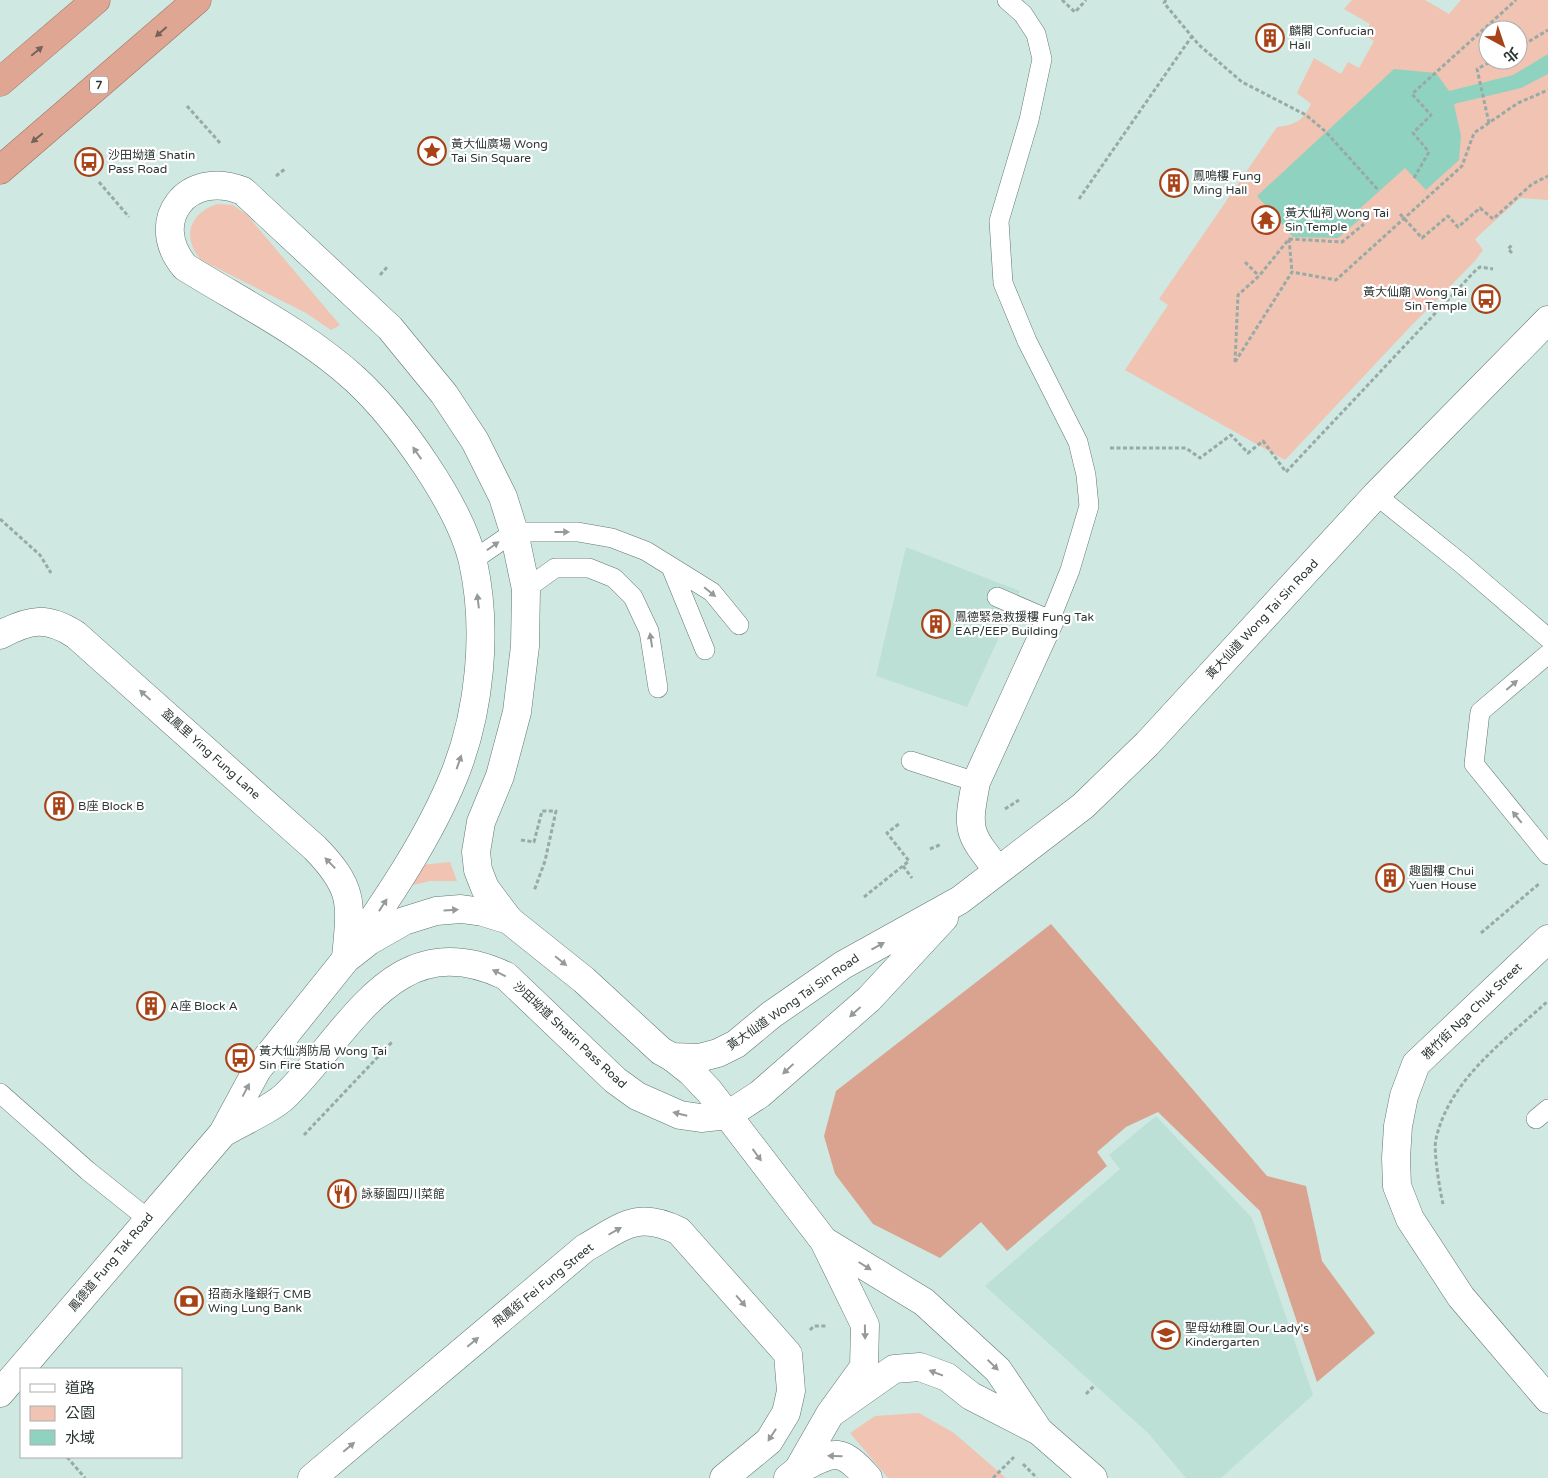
<svg xmlns="http://www.w3.org/2000/svg" width="1548" height="1478" viewBox="0 0 1548 1478" font-family="'Varela Round','Noto Sans TC',sans-serif">
<style>
.built{fill:#bde0d6}
.green{fill:#f1c3b2;fill-rule:evenodd}
.forest{fill:#daa38f}
.water{fill:#90d2c0}
.lines{fill:none;stroke-linecap:round;stroke-linejoin:round}
.service-casing{stroke:#617771;stroke-width:20}
.minor-casing{stroke:#617771;stroke-width:29}
.tertiary-casing{stroke:#617771;stroke-width:29}
.secondary-casing{stroke:#617771;stroke-width:29}
.trunk-casing{stroke:#9b7160;stroke-width:29}
.path{stroke:#97aaa5;stroke-width:3;stroke-dasharray:4 2.5;stroke-linecap:butt}
.service{stroke:#fff;stroke-width:19}
.minor{stroke:#fff;stroke-width:28}
.tertiary{stroke:#fff;stroke-width:28}
.secondary{stroke:#fff;stroke-width:28}
.trunk{stroke:#dfa793;stroke-width:28}
.oneway{fill:#746359}
.oneway2{fill:#969a99}
.labels{text-anchor:middle;stroke-width:4.5;stroke-linejoin:round;paint-order:stroke}
.shield{fill:#fff;stroke:#6b7270;stroke-width:1}
.shield-label{font-size:11px;font-weight:bold;fill:#2c3633}
.poi-label{font-size:12px;fill:#2c3633;stroke:#fff;text-anchor:start}
.street-label{font-size:12px;fill:#2c3633;stroke:#fff}
</style>
<rect width="100%" height="100%" fill="#cfe8e1"/>
<path class="built" d="M 906,547 L 1020,591 L 967,707 L 876,676 Z
M 1156,1116 L 1252,1218 L 1313,1395 L 1221,1478 L 1186,1478 L 1148,1433 L 985,1286 L 1120,1169 L 1109,1155 Z"/>
<path class="green" d="M 1352,0 L 1425,0 L 1449,14 L 1461,0 L 1548,0 L 1548,200 L 1520,198 L 1475,239 L 1483,250 L 1474,262 L 1409,328 L 1285,460 L 1125,370 L 1168,305 L 1159,299 L 1277,127 C 1295,125 1303,121 1311,104 L 1297,93 L 1314,58 L 1341,74 L 1348,62 L 1359,68 L 1374,41 L 1364,35 L 1370,24 L 1344,9 ZM 1488,30 L 1518,30 L 1518,60 L 1488,60 Z
M 217,204 L 233,205 L 247,215 L 340,325 L 331,330 L 306,313 L 201,260 C 181,237 190,213 217,204 Z
M 450,862 L 457,881 L 430,881 L 409,886 L 421,865 Z
M 919,1413 L 954,1433 L 1006,1478 L 888,1478 L 850,1433 L 875,1416 Z"/>
<path class="forest" d="M 1051,924 L 1267,1176 L 1306,1186 L 1322,1261 L 1375,1333 L 1317,1382 L 1260,1211 L 1158,1112 L 1126,1127 L 1097,1152 L 1107,1166 L 1007,1251 L 981,1222 L 940,1258 L 873,1224 L 835,1174 L 824,1136 L 836,1091 Z"/>
<path class="water" d="M 1548,54 L 1548,74 L 1521,88 L 1454,104 L 1461,136 L 1459,160 L 1426,190 L 1405,168 L 1355,213 L 1360,219 L 1338,238 L 1293,237 L 1257,196 L 1394,69 L 1436,73 L 1449,91 L 1513,75 Z"/>
<g class="lines">
<defs>
<path id="service" d="M 1376,495 L 1462,564 L 1548,638
M 472,561 L 514,532 L 578,532 L 612,538 L 646,551 L 712,592 L 739,625
M 671,567 L 705,650
M 526,589 L 555,568 L 589,568 L 614,578 L 633,597 L 649,631 L 658,688
M 997,597 L 1050,620 L 1070,570 L 1089,506 L 1086,475 L 1078,442 L 1027,341 L 1003,283 L 999,221 L 1029,120 L 1042,59 L 1036,34 L 1023,14 L 1007,0
M 1548,654 L 1480,712 L 1474,764 L 1548,855
M 911,761 L 976,782
M 0,1093 L 88,1171 L 148,1219
M 1536,1119 L 1548,1109"/>
<path id="minor" d="M 0,635 C 30,619 47,616 76,635 L 315,848 C 355,889 351,904 346,958
M 998,870 C 967,832 967,830 976,782 L 1050,620
M 348,956 C 387,899 428,840 454,776 C 480,712 488,630 473,562 C 460,505 398,419 356,380 C 306,334 243,303 185,267 C 146,221 188,168 243,191 L 390,328 L 444,394 L 475,441 L 503,497 L 514,532 L 526,589 L 525,646 L 517,712 L 500,776 L 481,822 L 476,852 L 478,870 L 485,888 L 509,920
M 798,1470 C 833,1452 839,1445 868,1478
M 312,1478 L 585,1248 C 622,1227 637,1210 679,1231 L 788,1354 L 791,1391 L 786,1413 L 769,1441 L 724,1478"/>
<path id="tertiary" d="M 1548,939 L 1416,1064 L 1404,1096 L 1398,1126 L 1396,1158 L 1397,1186 L 1410,1219 L 1461,1297 L 1548,1399
M 672,1057 L 691,1072 L 709,1091 L 824,1241 L 924,1302 L 998,1370 L 1039,1431
M 830,1414 L 894,1369 L 920,1367 L 947,1377 L 971,1396 L 1039,1431 L 1093,1478
M 788,1478 L 798,1470 L 830,1414 L 864,1367 L 865,1325 L 824,1241"/>
<path id="secondary" d="M 223,1133 C 240,1123 273,1108 285,1096 C 352,1031 394,923 506,976 L 615,1080 L 637,1096 L 680,1115 L 701,1118 L 728,1115 L 760,1094 L 869,999 L 944,918
M 0,1393 L 223,1133 L 257,1070 L 346,959 L 369,941 L 404,921 L 436,911 L 461,909 L 483,912 L 509,920 L 584,980 L 661,1051 L 672,1057 L 699,1058 L 718,1053 L 736,1044 L 771,1015 L 843,965 L 960,900 L 1083,806 L 1147,744 L 1376,495 L 1548,320"/>
<path id="trunk" d="M 0,82 L 96,0
M 0,170 L 197,0"/>
</defs>
<use href="#service" class="service-casing"/>
<use href="#minor" class="minor-casing"/>
<use href="#tertiary" class="tertiary-casing"/>
<use href="#secondary" class="secondary-casing"/>
<use href="#trunk" class="trunk-casing"/>
<path class="path" d="M 1062,0 L 1075,12 L 1086,0
M 1166,0 L 1164,3 L 1199,45 L 1242,82 L 1306,115 L 1326,132 L 1379,191
M 1518,48 L 1548,30
M 187,106 L 221,144
M 1489,123 L 1477,69 L 1494,60
M 276,176 L 285,169
M 1414,178 L 1429,152 L 1413,133 L 1431,115 L 1412,94 L 1516,0
M 99,182 L 129,217
M 1079,199 L 1192,36
M 1400,214 L 1422,238 L 1448,216 L 1458,227 L 1480,208 L 1493,219 L 1532,184 L 1548,176
M 1289,239 L 1292,272
M 1512,253 L 1508,249 L 1513,244
M 1245,262 L 1259,276
M 380,275 L 388,266
M 1235,362 L 1292,272 L 1336,280 L 1462,166 L 1474,133 L 1518,103 L 1548,90
M 1235,362 L 1238,295 L 1259,276 L 1289,239 L 1342,242 L 1364,224
M 1110,448 L 1186,448 L 1200,458 L 1231,435 L 1248,453 L 1263,441 L 1286,472 L 1475,271 L 1480,267 L 1493,269
M 0,519 L 40,555 L 51,573
M 1005,809 L 1019,800
M 521,840 L 534,842 L 542,811 L 556,811 L 545,861 L 534,891
M 930,849 L 942,844
M 903,866 L 912,878
M 864,897 L 909,861 L 887,833 L 900,823
M 1481,933 L 1540,883
M 304,1135 L 392,1042
M 1443,1204 C 1440,1191 1433,1150 1436,1139 C 1449,1080 1505,1040 1548,1001
M 810,1330 L 814,1326 L 827,1326
M 1086,1394 L 1095,1385
M 67,1457 L 85,1478
M 1023,1464 L 1037,1478
M 993,1478 L 1014,1457"/>
<use href="#service" class="service"/>
<use href="#minor" class="minor"/>
<use href="#tertiary" class="tertiary"/>
<use href="#secondary" class="secondary"/>
<use href="#trunk" class="trunk"/>
</g>
<defs><path id="oneway-solid" d="M-6-.8H1V-3.2L6.5 0L1 3.2V.8H-6Z" transform="scale(1.25)"/></defs>
<g class="oneway">
<use href="#oneway-solid" transform="translate(161 32) rotate(139)"/>
<use href="#oneway-solid" transform="translate(37 51) rotate(-40)"/>
<use href="#oneway-solid" transform="translate(37 138) rotate(140)"/>
</g>
<g class="oneway2">
<use href="#oneway-solid" transform="translate(417 453) rotate(-125)"/>
<use href="#oneway-solid" transform="translate(562 532)"/>
<use href="#oneway-solid" transform="translate(493 546) rotate(-35)"/>
<use href="#oneway-solid" transform="translate(710 592) rotate(39)"/>
<use href="#oneway-solid" transform="translate(478 601) rotate(-97)"/>
<use href="#oneway-solid" transform="translate(651 640) rotate(-99)"/>
<use href="#oneway-solid" transform="translate(1512 685) rotate(-41)"/>
<use href="#oneway-solid" transform="translate(145 695) rotate(-138)"/>
<use href="#oneway-solid" transform="translate(459 762) rotate(-71)"/>
<use href="#oneway-solid" transform="translate(1517 817) rotate(-129)"/>
<use href="#oneway-solid" transform="translate(330 863) rotate(-134)"/>
<use href="#oneway-solid" transform="translate(383 905) rotate(-57)"/>
<use href="#oneway-solid" transform="translate(451 910) rotate(-4)"/>
<use href="#oneway-solid" transform="translate(878 946) rotate(-29)"/>
<use href="#oneway-solid" transform="translate(561 961) rotate(39)"/>
<use href="#oneway-solid" transform="translate(499 973) rotate(-154)"/>
<use href="#oneway-solid" transform="translate(855 1012) rotate(138)"/>
<use href="#oneway-solid" transform="translate(788 1069) rotate(137)"/>
<use href="#oneway-solid" transform="translate(246 1090) rotate(-62)"/>
<use href="#oneway-solid" transform="translate(680 1114) rotate(-166)"/>
<use href="#oneway-solid" transform="translate(757 1155) rotate(54)"/>
<use href="#oneway-solid" transform="translate(615 1231) rotate(-30)"/>
<use href="#oneway-solid" transform="translate(865 1266) rotate(32)"/>
<use href="#oneway-solid" transform="translate(741 1301) rotate(49)"/>
<use href="#oneway-solid" transform="translate(865 1332) rotate(89)"/>
<use href="#oneway-solid" transform="translate(473 1342) rotate(-40)"/>
<use href="#oneway-solid" transform="translate(993 1365) rotate(44)"/>
<use href="#oneway-solid" transform="translate(936 1373) rotate(-159)"/>
<use href="#oneway-solid" transform="translate(772 1435) rotate(123)"/>
<use href="#oneway-solid" transform="translate(349 1447) rotate(-40)"/>
<use href="#oneway-solid" transform="translate(835 1456) rotate(-178)"/>
</g>
<defs>
<symbol id="building-ring" viewBox="-11 -11 22 22"><circle r="9.5" fill="#fff" stroke="#a84318" stroke-width="1.5"/><path d="M-4-6H4V6H1V3H-1V6H-4ZM-2.5-4.3h1.7v1.8h-1.7ZM.8-4.3h1.7v1.8H.8ZM-2.5-1h1.7V.8h-1.7ZM.8-1h1.7V.8H.8Z" fill="#a84318"/></symbol>
<symbol id="sight-ring" viewBox="-11 -11 22 22"><circle r="9.5" fill="#fff" stroke="#a84318" stroke-width="1.5"/><path d="M0-6L1.8-2.2L6-1.7L2.9 1.2L3.7 5.4L0 3.3L-3.7 5.4L-2.9 1.2L-6-1.7L-1.8-2.2Z" fill="#a84318"/></symbol>
<symbol id="bus-ring" viewBox="-11 -11 22 22"><circle r="9.5" fill="#fff" stroke="#a84318" stroke-width="1.5"/><path d="M-5-6H5V4H4V6H2V4H-2V6H-4V4H-5ZM-3.5-4V0h7V-4ZM-3.5 1.2v1.5H-2V1.2ZM2 1.2v1.5H3.5V1.2Z" fill="#a84318"/></symbol>
<symbol id="temple-ring" viewBox="-11 -11 22 22"><circle r="9.5" fill="#fff" stroke="#a84318" stroke-width="1.5"/><path d="M0-6L5-2H3V0L6.5 2.5H4V6H1.5V3h-3V6H-4V2.5H-6.5L-3 0V-2H-5Z" fill="#a84318"/></symbol>
<symbol id="restaurant-ring" viewBox="-11 -11 22 22"><circle r="9.5" fill="#fff" stroke="#a84318" stroke-width="1.5"/><path d="M-5-6h1v4h1v-4h1v4h1v-4h1v5L-1.5 .5V6h-2V.5L-5-1ZM5-6V6H3V1.5H1.5Q1.5-4 5-6Z" fill="#a84318"/></symbol>
<symbol id="bank-ring" viewBox="-11 -11 22 22"><circle r="9.5" fill="#fff" stroke="#a84318" stroke-width="1.5"/><path d="M-6-4H6V4H-6ZM0-2.3a2.3 2.3 0 1 0 0 4.6a2.3 2.3 0 1 0 0-4.6Z" fill="#a84318"/></symbol>
<symbol id="school-ring" viewBox="-11 -11 22 22"><circle r="9.5" fill="#fff" stroke="#a84318" stroke-width="1.5"/><path d="M0-5L7-2L0 1L-7-2ZM-4 1L0 2.5L4 1V4Q0 6-4 4Z" fill="#a84318"/></symbol>
</defs>
<g fill-rule="evenodd">
<use href="#building-ring" x="1254" y="22" width="32" height="32"/>
<use href="#sight-ring" x="416" y="135" width="32" height="32"/>
<use href="#bus-ring" x="73" y="146" width="32" height="32"/>
<use href="#building-ring" x="1158" y="167" width="32" height="32"/>
<use href="#temple-ring" x="1250" y="204" width="32" height="32"/>
<use href="#bus-ring" x="1470" y="283" width="32" height="32"/>
<use href="#building-ring" x="920" y="608" width="32" height="32"/>
<use href="#building-ring" x="43" y="790" width="32" height="32"/>
<use href="#building-ring" x="1374" y="862" width="32" height="32"/>
<use href="#building-ring" x="135" y="990" width="32" height="32"/>
<use href="#bus-ring" x="224" y="1042" width="32" height="32"/>
<use href="#restaurant-ring" x="326" y="1178" width="32" height="32"/>
<use href="#bank-ring" x="173" y="1285" width="32" height="32"/>
<use href="#school-ring" x="1150" y="1319" width="32" height="32"/>
</g>
<g class="labels">
<rect class="shield" x="90" y="76.5" width="18" height="17" rx="4"/>
<g class="shield-label">
<text x="99" y="89">7</text>
</g>
<g class="poi-label">
<text x="1289" y="35">麟閣 Confucian<tspan x="1289" dy="14">Hall</tspan></text>
<text x="451" y="148">黃大仙廣場 Wong<tspan x="451" dy="14">Tai Sin Square</tspan></text>
<text x="108" y="159">沙田坳道 Shatin<tspan x="108" dy="14">Pass Road</tspan></text>
<text x="1193" y="180">鳳鳴樓 Fung<tspan x="1193" dy="14">Ming Hall</tspan></text>
<text x="1285" y="217">黃大仙祠 Wong Tai<tspan x="1285" dy="14">Sin Temple</tspan></text>
<text x="1467" y="296" text-anchor="end">黃大仙廟 Wong Tai<tspan x="1467" dy="14">Sin Temple</tspan></text>
<text x="955" y="621">鳳德緊急救援樓 Fung Tak<tspan x="955" dy="14">EAP/EEP Building</tspan></text>
<text x="78" y="810">B座 Block B</text>
<text x="1409" y="875">趣園樓 Chui<tspan x="1409" dy="14">Yuen House</tspan></text>
<text x="170" y="1010">A座 Block A</text>
<text x="259" y="1055">黃大仙消防局 Wong Tai<tspan x="259" dy="14">Sin Fire Station</tspan></text>
<text x="361" y="1198">詠藜園四川菜館</text>
<text x="208" y="1298">招商永隆銀行 CMB<tspan x="208" dy="14">Wing Lung Bank</tspan></text>
<text x="1185" y="1332">聖母幼稚園 Our Lady's<tspan x="1185" dy="14">Kindergarten</tspan></text>
</g>
<g class="street-label">
<text transform="translate(1262 619) rotate(-47)" y="4">黃大仙道 Wong Tai Sin Road</text>
<text transform="translate(211 754) rotate(42)" y="4">盈鳳里 Ying Fung Lane</text>
<text transform="translate(793 1002) rotate(-35)" y="4">黃大仙道 Wong Tai Sin Road</text>
<text transform="translate(1472 1011) rotate(-44)" y="4">雅竹街 Nga Chuk Street</text>
<text transform="translate(570 1035) rotate(43)" y="4">沙田坳道 Shatin Pass Road</text>
<text transform="translate(111 1262) rotate(-50)" y="4">鳳德道 Fung Tak Road</text>
<text transform="translate(543 1285) rotate(-39)" y="4">飛鳳街 Fei Fung Street</text>
</g>
</g>
<rect x="20" y="1368" width="162" height="90" fill="#ffffff" stroke="#abafad"/>
<rect x="30" y="1384" width="25" height="8" fill="#ffffff" stroke="#abafad"/>
<text x="65" y="1393" font-size="15" fill="#2c3633">道路</text>
<rect x="30" y="1406" width="25" height="15" fill="#f1c3b2" stroke="#abafad"/>
<text x="65" y="1418" font-size="15" fill="#2c3633">公園</text>
<rect x="30" y="1430" width="25" height="15" fill="#90d2c0" stroke="#abafad"/>
<text x="65" y="1443" font-size="15" fill="#2c3633">水域</text>
<g transform="translate(1503 45) rotate(140)"><circle r="24" fill="#ffffff" stroke="#abafad"/>
<path d="M0-4L9 19L0 12L-9 19Z" fill="#a84318"/>
<text y="-8" font-size="14" font-weight="bold" text-anchor="middle" fill="#2c3633">北</text>
</g>
</svg>
